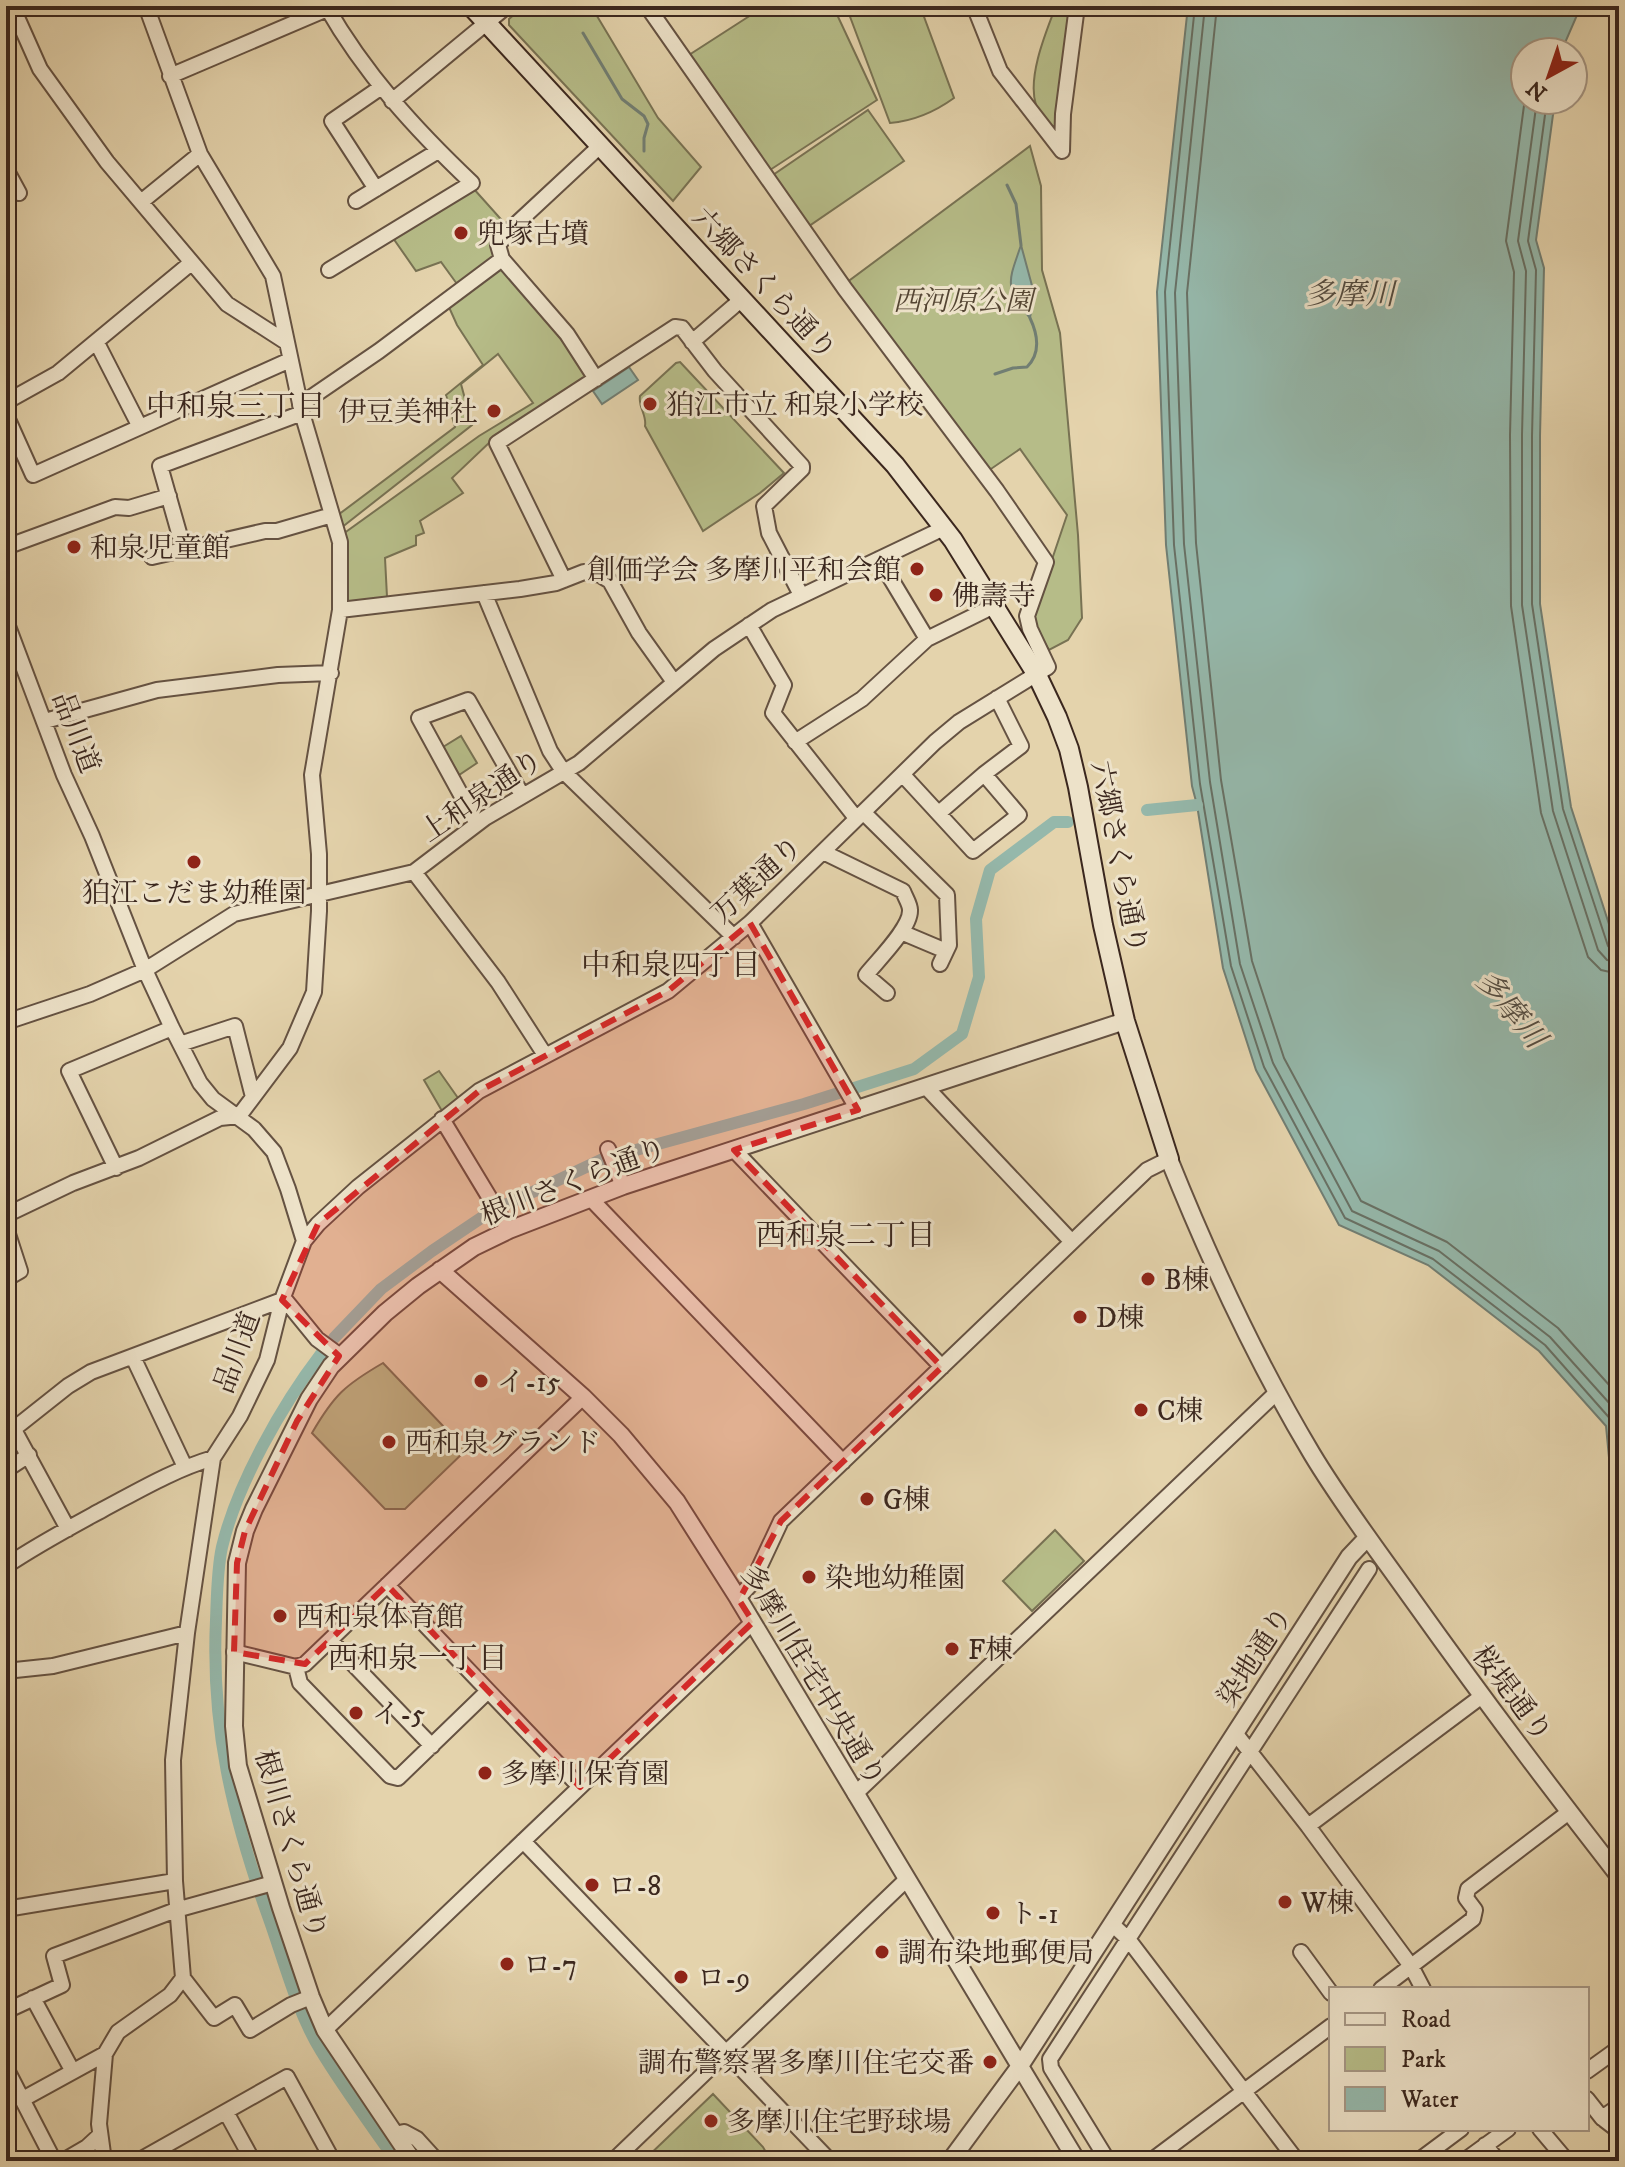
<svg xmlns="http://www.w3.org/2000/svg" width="1625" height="2167" viewBox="0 0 1625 2167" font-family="'IM FELL DW Pica','Noto Serif JP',serif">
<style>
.green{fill:#b6bc88;stroke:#787253;stroke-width:2}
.water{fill:#95b8ab;stroke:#717e73;stroke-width:2}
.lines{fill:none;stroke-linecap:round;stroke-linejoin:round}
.shore{stroke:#687064;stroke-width:2}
.stream{stroke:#717e73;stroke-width:3}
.canal{stroke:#95b8ab;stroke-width:12}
.minor-casing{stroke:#655242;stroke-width:18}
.tertiary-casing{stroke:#655242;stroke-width:20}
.secondary-casing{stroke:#3b271e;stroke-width:22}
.minor{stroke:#ede2c9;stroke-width:14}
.tertiary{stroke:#ede2c9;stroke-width:16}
.secondary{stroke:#ede2c9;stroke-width:18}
.marked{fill:#d62828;fill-opacity:0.2;stroke:#d62828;stroke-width:6;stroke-dasharray:16 10;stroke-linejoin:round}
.poi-dot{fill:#8f2418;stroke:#ede2c9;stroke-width:3}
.labels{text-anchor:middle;stroke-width:6;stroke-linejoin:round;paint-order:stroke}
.poi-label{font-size:28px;fill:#3b271e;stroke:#ede2c9;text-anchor:start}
.street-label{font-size:28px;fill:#3b271e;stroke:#ede2c9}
.park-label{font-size:28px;font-style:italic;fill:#544533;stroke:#ede2c9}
.water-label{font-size:30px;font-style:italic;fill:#524b41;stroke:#ede2c9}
.neighbourhood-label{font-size:30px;fill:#3b271e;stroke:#ede2c9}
</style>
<rect width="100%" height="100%" fill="#e4d3ac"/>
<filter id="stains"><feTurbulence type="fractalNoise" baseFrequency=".0025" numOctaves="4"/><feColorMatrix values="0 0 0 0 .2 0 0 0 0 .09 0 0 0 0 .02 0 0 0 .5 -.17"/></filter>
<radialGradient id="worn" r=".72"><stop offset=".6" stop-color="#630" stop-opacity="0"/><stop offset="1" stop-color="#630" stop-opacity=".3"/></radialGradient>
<path class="green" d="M 524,6 L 591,6 L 658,118 L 701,167 L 673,201 L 509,25 L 509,19 Z
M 765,6 L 833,6 L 877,100 L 770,170 L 689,55 Z
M 846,6 L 920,6 L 954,98 C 936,111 914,121 890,123 Z
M 1056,6 L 1071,6 L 1061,72 L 1057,137 C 1051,128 1039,116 1036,105 C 1027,77 1046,32 1056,6 Z
M 868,110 L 904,161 L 809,226 L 773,175 Z
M 1030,146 L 1041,186 L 1042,270 L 1060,333 L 1078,535 L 1082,618 L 1068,640 L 1049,650 L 1034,625 L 1034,613 L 1067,515 L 1020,449 L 988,471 L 846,283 Z
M 473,188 L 507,226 L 495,258 L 457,284 L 441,262 L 416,271 L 393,238 Z
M 499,267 L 546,319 L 589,377 L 492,440 L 452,478 L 463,493 L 420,521 L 424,533 L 416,536 L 416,545 L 385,558 L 387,597 L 347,604 L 343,534 L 479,436 L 533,403 L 498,354 L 461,384 L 472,425 L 341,528 L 338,515 L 455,427 L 446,395 L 483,365 L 457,325 L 448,305 Z
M 680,362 L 784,473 L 760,493 L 703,531 L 645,426 C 647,415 638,407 640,396 L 676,363 Z
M 461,736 L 477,763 L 459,775 L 443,747 Z
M 439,1071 L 458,1098 L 442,1111 L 424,1080 Z
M 383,1363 L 466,1450 L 405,1509 L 385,1509 L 312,1433 C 334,1395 345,1385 383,1363 Z
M 1055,1530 L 1084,1561 L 1032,1611 L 1003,1581 Z
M 713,2094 L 763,2147 L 771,2161 L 643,2161 Z"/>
<path class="water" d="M 1188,6 L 1581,6 L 1561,52 L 1525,52 L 1525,100 L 1555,100 L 1536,240 L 1544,268 L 1540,436 L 1540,604 L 1571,807 L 1619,955 L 1619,1529 L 1615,1521 L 1606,1426 L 1539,1351 L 1428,1265 L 1339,1225 L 1256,1070 L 1223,968 L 1197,805 L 1192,786 L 1166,545 L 1157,292 Z
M 1021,245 L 1034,293 L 1030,318 C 1003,286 1009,281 1021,245 Z
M 629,367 L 638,380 L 602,404 L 593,391 Z"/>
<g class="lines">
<path class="shore" d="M 1195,6 L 1165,292 L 1174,545 L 1200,784 L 1231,966 L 1264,1067 L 1345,1218 L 1433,1259 L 1545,1345 L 1613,1422 L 1619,1482
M 1205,6 L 1175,293 L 1184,544 L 1210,782 L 1240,964 L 1273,1063 L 1352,1211 L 1439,1251 L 1550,1337 L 1619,1414
M 1217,6 L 1187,293 L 1196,543 L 1221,780 L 1252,961 L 1284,1058 L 1361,1201 L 1447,1242 L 1558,1328 L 1619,1396
M 1525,98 L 1506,241 L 1514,272 L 1510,435 L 1511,606 L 1541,813 L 1588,957 L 1601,970 L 1619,974
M 1537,100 L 1518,241 L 1526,271 L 1522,435 L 1522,605 L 1553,811 L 1598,950 L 1607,960 L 1619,962
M 1547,100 L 1528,241 L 1536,270 L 1532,436 L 1532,604 L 1563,809 L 1608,946 L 1612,951 L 1619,952"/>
<path class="stream" d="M 583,33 L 622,99 L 644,116 L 648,124 L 644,138 L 644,151
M 1007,185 L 1016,204 L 1021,245
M 995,374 L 1013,368 L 1027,367 C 1041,353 1038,335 1030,318"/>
<path class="canal" d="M 1147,810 L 1197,805
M 334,1338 L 381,1289 L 432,1251 L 490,1212 L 603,1159 L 804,1104 L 914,1069 L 962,1034 L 979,977 L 976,919 L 990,870 L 1054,822 L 1068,822
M 321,1354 C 282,1405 237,1484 222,1547 C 217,1570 217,1596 216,1620 C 211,1727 232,1815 268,1916 C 284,1960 296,2010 321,2051 C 344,2089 371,2125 396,2161"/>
<defs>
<path id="minor" d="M 12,6 L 40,69 L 107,162 L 227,304 L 286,342
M 326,6 C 365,74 415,129 472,183 L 329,270
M 974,6 L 1000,71 L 1062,151
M 170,76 L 327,9
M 392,101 L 507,6
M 1062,151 L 1063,114 L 1077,6
M 6,169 L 19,193
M 376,189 L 332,121 L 380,88
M 356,201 L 438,151
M 141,202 L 200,154
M 692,342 L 742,299
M 97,343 L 140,427
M 596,379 L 567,334 L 502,259 L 498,245 L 513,227 L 600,146
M 6,402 L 58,373 L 191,263
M 300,405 L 379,351 L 502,259
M 6,415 L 33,475 L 290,360
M 6,547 L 115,507 L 129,508 L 169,496
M 183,547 L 160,466 L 302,413
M 152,557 L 265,531 L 277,531 L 332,515
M 879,559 L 927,639
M 564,580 L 497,443 L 675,327 L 682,328 L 715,371 L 802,466 L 802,469 L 764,506 L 769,533 L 801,595
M 484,593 L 550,751 L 563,771 L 734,937
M 340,610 L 520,589 L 556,583 L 584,572 L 600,575 L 610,581 L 639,633 L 674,682
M 6,621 L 64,775 L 92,836 L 145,970 L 172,1028 L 200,1083 L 213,1099 L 254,1129 L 274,1152 L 288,1189 L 304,1241 L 282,1300 L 267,1360 L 240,1416 L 213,1458 L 187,1633 L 173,1760 L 175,1881 L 183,1978 L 170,1995 L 118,2032 L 105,2054 L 99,2124 L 104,2161
M 749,625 L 784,685 L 773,713 L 856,818
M 45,721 L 157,690 L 278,675 L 331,673
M 795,742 L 862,699 L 927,639 L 994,606
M 903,775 L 973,851 L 1019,815 L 984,774 L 1021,746 L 997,698
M 864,813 L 947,895 L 949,945 L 940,964
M 939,813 L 984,774
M 477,824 L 419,718 L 468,700 L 522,795
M 823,852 L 903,891 C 905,897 910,904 910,910 C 911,928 877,961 866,975 L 887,993
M 414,872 L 498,982 L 545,1055
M 750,923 L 858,1110
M 901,932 L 946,951
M 6,1022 L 90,994 L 145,970 L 234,914 L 414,872 L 485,818 L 579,763 L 714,649 L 772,610 L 944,528
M 180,1044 L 235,1026 L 253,1097
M 926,1087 L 1072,1242
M 442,1119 L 509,1230
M 608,1149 L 623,1186
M 734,1150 L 942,1367
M 116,1168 L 69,1071 L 172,1028
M 591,1199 L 843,1462
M 6,1215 L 73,1183 L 139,1158 L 220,1118 L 239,1116 L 290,1048 L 314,992 L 319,911 L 319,854 L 312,775 L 340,610 L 340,542 L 302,413 L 273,276 L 200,154 L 146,6
M 6,1228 L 20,1271 L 6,1279
M 304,1241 L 318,1224 L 358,1187 L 479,1091 L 668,991 L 750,923 L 935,742 L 959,722 L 1048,667 L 1030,629 L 1027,616 L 1046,562 L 997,491 L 845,289 L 647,6
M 133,1357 L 185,1467
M 6,1415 L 68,1529
M 15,1428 L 68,1386 L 91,1372 L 282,1300 L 286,1301 L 317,1339 L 340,1356
M 6,1470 L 29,1455
M 6,1566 C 37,1545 69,1528 102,1510 C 138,1491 173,1470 213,1458
M 387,1585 L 580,1787
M 738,1598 L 752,1583 L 781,1521 L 1147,1170 L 1169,1159
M 330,1640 L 432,1746
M 234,1652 L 296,1667 L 305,1664 L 583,1397
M 296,1667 L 300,1683 L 390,1776 L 398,1778 L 488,1691
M 6,1671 L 53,1666 L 187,1633
M 1236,1734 L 1308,1826 L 1411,1966 L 1423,1989
M 855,1794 L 1276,1393
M 1308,1826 L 1482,1696
M 523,1841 L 830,2161
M 6,1909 L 175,1881
M 1112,1924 L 1128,1939 L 1297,2161
M 1301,1952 L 1331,1993
M 183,1978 L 214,2018 L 235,2005 L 250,2030 L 291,2005 L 311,1997
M 1381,1989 L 1473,1919 L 1475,1910 L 1466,1898 L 1468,1889 L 1569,1812
M 33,1998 L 72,2070
M 6,2011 L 62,1985 L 54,1956 L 176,1910 L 273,1883
M 325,2030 L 753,1622
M 6,2068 L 54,2161
M 1587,2071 L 1619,2048
M 23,2099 L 105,2054
M 1587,2099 L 1602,2118 L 1619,2131
M 226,2112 L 253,2161
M 1602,2118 L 1619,2106
M 1540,2129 L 1567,2161
M 395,2134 L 404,2132 L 417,2139 L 437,2161
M 1485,2145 L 1498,2161
M 63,2161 L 87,2147 L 100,2135
M 138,2161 L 287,2077 L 333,2161
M 613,2161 L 907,1879
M 1108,2161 L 1051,2068 L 1050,2059 L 1369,1569
M 1151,2161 L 1331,2026
M 1418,2161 L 1461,2129
M 1464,2161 L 1508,2129"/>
<path id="tertiary" d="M 1169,1159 C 1210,1261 1255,1359 1312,1454 C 1342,1504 1378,1551 1412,1599 C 1479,1693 1548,1785 1619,1876
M 440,1270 L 583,1397 L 621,1435 L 677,1502 L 738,1598 L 1077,2161
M 413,2161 L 325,2030 L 311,1997 L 281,1908 L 238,1766 L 234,1726 L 237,1563 L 245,1531 L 254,1509 L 309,1399 L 331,1366 L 385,1313 L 418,1286 L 474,1247 L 509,1230 L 623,1186 L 1125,1021
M 950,2161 L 1020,2066 L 1349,1557 L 1367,1538"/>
<path id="secondary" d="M 471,6 L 895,465 L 953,540 L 1037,675 L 1057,717 L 1069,749 L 1078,787 L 1103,925 L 1125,1021 L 1169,1159"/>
</defs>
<use href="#minor" class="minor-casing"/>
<use href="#tertiary" class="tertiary-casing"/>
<use href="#secondary" class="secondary-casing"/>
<use href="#minor" class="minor"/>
<use href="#tertiary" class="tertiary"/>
<use href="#secondary" class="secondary"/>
</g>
<path class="marked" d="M 750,923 L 858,1110 L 734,1150 L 942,1367 L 781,1521 L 739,1600 L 753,1622 L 580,1787 L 387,1585 L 305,1664 L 234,1652 L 237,1563 L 245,1531 L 297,1421 L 339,1356 L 282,1300 L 318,1224 L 479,1091 L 668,991 Z"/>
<g class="poi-dot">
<circle cx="461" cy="233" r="8"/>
<circle cx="650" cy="404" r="8"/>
<circle cx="494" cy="411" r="8"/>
<circle cx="74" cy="547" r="8"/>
<circle cx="917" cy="569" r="8"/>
<circle cx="936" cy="595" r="8"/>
<circle cx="194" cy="862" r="8"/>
<circle cx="1148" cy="1279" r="8"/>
<circle cx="1080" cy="1317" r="8"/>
<circle cx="481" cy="1381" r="8"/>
<circle cx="1141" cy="1410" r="8"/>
<circle cx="389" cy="1442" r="8"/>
<circle cx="867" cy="1499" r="8"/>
<circle cx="809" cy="1577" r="8"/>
<circle cx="280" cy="1616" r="8"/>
<circle cx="952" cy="1649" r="8"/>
<circle cx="356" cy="1713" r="8"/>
<circle cx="485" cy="1773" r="8"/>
<circle cx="592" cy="1885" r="8"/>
<circle cx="1285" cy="1902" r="8"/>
<circle cx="993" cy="1913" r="8"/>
<circle cx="882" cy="1952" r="8"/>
<circle cx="507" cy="1964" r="8"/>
<circle cx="681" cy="1977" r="8"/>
<circle cx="990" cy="2062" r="8"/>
<circle cx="711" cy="2121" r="8"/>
</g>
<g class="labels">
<g class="poi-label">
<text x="477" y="243">兜塚古墳</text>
<text x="666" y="414">狛江市立 和泉小学校</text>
<text x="478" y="421" text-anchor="end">伊豆美神社</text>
<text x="90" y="557">和泉児童館</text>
<text x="901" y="579" text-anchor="end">創価学会 多摩川平和会館</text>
<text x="952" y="605">佛壽寺</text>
<text x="194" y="902" text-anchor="middle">狛江こだま幼稚園</text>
<text x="1164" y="1289">B棟</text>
<text x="1096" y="1327">D棟</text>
<text x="497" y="1391">イ-15</text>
<text x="1157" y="1420">C棟</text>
<text x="405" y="1452">西和泉グランド</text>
<text x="883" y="1509">G棟</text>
<text x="825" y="1587">染地幼稚園</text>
<text x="296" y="1626">西和泉体育館</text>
<text x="968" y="1659">F棟</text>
<text x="372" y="1723">イ-5</text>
<text x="501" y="1783">多摩川保育園</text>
<text x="608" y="1895">ロ-8</text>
<text x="1301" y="1912">W棟</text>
<text x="1009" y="1923">ト-1</text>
<text x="898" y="1962">調布染地郵便局</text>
<text x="523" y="1974">ロ-7</text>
<text x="697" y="1987">ロ-9</text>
<text x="974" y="2072" text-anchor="end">調布警察署多摩川住宅交番</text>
<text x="727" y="2131">多摩川住宅野球場</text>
</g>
<g class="street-label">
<text transform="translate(765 283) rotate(47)" y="10">六郷さくら通り</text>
<text transform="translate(77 732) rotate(69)" y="10">品川道</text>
<text transform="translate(481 795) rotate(-34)" y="10">上和泉通り</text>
<text transform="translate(1120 857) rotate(79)" y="10">六郷さくら通り</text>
<text transform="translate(756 879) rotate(-43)" y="10">万葉通り</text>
<text transform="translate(573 1181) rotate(-21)" y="10">根川さくら通り</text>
<text transform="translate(236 1352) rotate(-70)" y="10">品川道</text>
<text transform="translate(1254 1656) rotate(-57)" y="10">染地通り</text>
<text transform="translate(814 1675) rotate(59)" y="10">多摩川住宅中央通り</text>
<text transform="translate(1513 1693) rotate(53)" y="10">桜堤通り</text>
<text transform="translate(292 1844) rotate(74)" y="10">根川さくら通り</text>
</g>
<g class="park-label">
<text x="963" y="310">西河原公園</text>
</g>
<g class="water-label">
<text x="1350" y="304">多摩川</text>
<text transform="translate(1511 1009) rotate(50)" y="10">多摩川</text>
</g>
<g class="neighbourhood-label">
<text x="236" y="416">中和泉三丁目</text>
<text x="671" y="975">中和泉四丁目</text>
<text x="846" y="1245">西和泉二丁目</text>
<text x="418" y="1668">西和泉一丁目</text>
</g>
</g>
<rect width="1625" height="2167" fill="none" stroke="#e4d3ac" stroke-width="32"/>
<rect x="8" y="8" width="1609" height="2151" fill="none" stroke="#3b271e" stroke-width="4"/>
<rect x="16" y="16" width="1593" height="2135" fill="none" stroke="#3b271e" stroke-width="2"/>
<rect x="1329" y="1987" width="260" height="144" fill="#ede2c9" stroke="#a69785" stroke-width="2"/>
<rect x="1345" y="2013" width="40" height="12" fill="#ede2c9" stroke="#a69785" stroke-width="2"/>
<text x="1401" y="2027" font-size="24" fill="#3b271e">Road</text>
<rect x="1345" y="2047" width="40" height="24" fill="#b6bc88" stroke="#a69785" stroke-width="2"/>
<text x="1401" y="2067" font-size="24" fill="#3b271e">Park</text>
<rect x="1345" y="2087" width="40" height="24" fill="#95b8ab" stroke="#a69785" stroke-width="2"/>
<text x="1401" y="2107" font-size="24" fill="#3b271e">Water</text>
<g transform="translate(1549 76) rotate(220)"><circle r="38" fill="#ede2c9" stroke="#a69785" stroke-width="2"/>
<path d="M0-6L14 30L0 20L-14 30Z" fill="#8f2418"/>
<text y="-12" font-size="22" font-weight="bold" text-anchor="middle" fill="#3b271e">N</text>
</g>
<rect width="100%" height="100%" filter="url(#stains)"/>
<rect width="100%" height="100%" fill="url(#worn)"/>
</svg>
